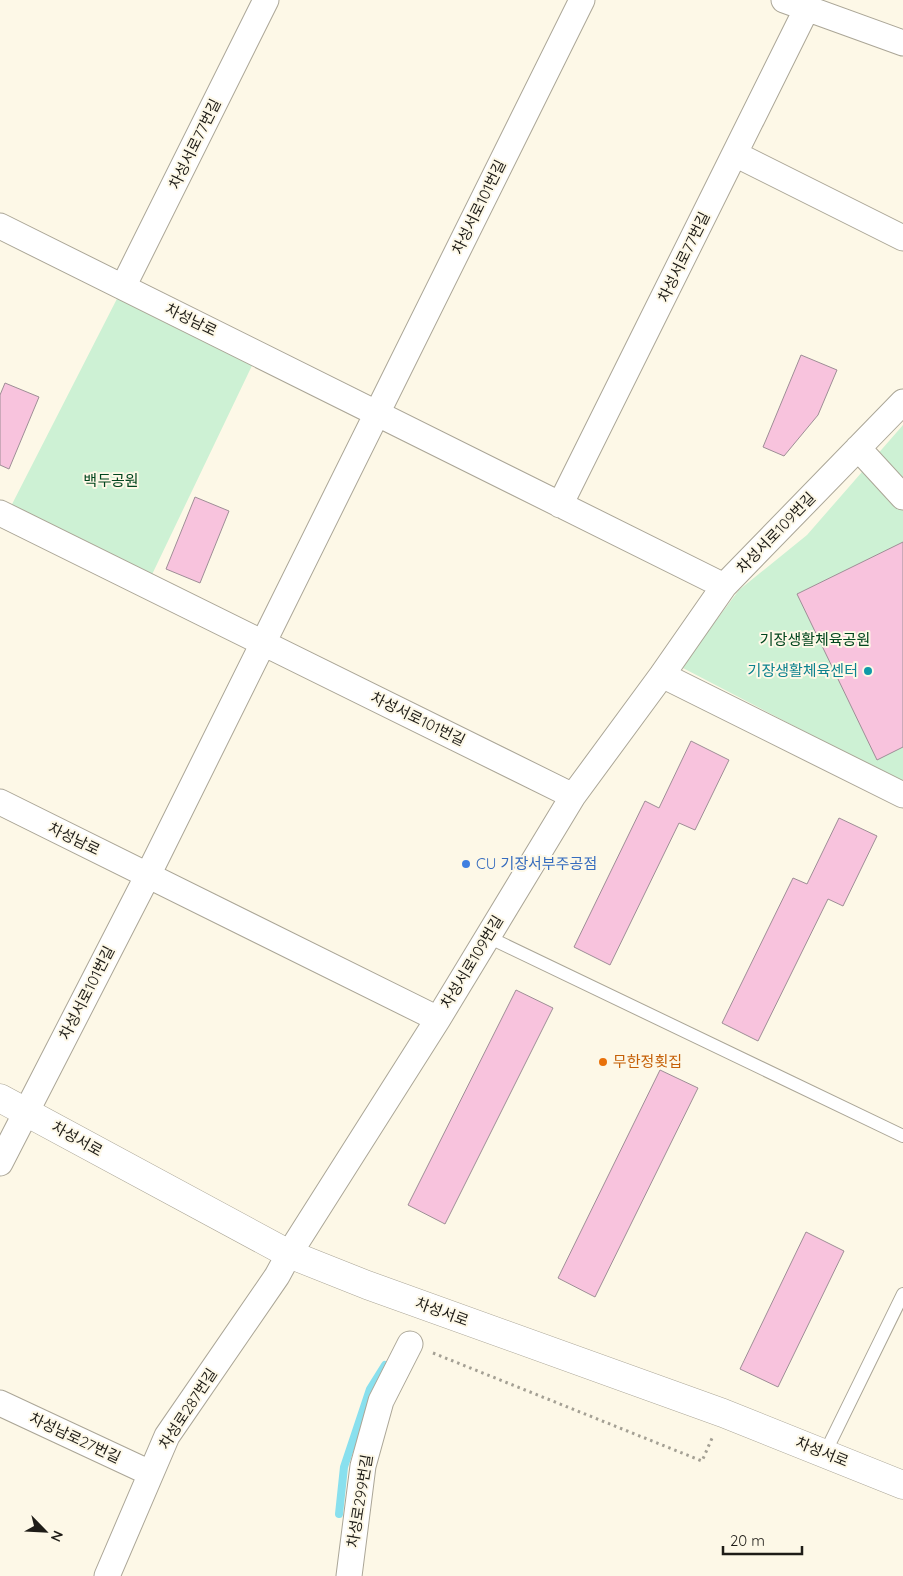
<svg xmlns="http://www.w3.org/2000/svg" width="903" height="1576" viewBox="0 0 903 1576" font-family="Quicksand,'Noto Sans KR',sans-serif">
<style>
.green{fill:#cdf1d4}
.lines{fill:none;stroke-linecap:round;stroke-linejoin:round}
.stream{stroke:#89e0ee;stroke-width:8}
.building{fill:#f8c3dd;stroke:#9e8e96}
.service-casing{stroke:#aba697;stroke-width:14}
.minor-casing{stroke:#aba697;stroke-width:27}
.tertiary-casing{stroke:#aba697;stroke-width:29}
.path{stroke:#a4a094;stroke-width:3;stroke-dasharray:2.5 4;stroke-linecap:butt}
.service{stroke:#fff;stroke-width:12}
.minor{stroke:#fff;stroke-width:25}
.tertiary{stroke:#fff;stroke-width:28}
.culture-dot{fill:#0f9aa8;stroke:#fdf8e7;stroke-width:2}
.shop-dot{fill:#3f7fe0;stroke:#fdf8e7;stroke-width:2}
.food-dot{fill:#e8710a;stroke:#fdf8e7;stroke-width:2}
.labels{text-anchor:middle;stroke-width:4;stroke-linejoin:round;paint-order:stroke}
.street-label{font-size:15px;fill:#1e1c17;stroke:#fdf8e7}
.park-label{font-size:15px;fill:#00451d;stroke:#fdf8e7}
.culture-label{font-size:15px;fill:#0d838f;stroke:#fdf8e7;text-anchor:end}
.shop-label{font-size:15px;fill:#366cbe;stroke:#fdf8e7;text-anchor:start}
.food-label{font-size:15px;fill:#c56008;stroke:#fdf8e7;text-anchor:start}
</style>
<rect width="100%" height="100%" fill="#fdf8e7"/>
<path class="green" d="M 123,287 L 258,353 L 147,585 L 6,516 Z
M 903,425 L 903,783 L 681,667 L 739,590 L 807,535 Z"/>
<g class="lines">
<path class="stream" d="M 339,1514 L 344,1467 L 370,1389 L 385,1365"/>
</g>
<path class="building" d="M 801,355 L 837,370 L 818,415 L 784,456 L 763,447 Z
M 5,383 L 39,397 L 9,469 L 0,465 L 0,395 Z
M 195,497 L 229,511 L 200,583 L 166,569 Z
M 903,542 L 903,747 L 877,760 L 797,594 Z
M 691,741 L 729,760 L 695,830 L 679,823 L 610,965 L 574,947 L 645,801 L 659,808 Z
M 839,818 L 877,836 L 843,906 L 828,899 L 758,1041 L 722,1023 L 793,878 L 807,884 Z
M 516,990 L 553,1008 L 445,1224 L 408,1205 Z
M 660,1070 L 698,1088 L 595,1297 L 558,1278 Z
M 806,1232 L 844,1251 L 778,1387 L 740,1369 Z"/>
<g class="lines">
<defs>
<path id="service" d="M 486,936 L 903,1136
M 825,1453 L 903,1294"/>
<path id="minor" d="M 784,0 L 903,43
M 735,154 L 903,238
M 0,226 L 724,586
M 123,287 L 266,0
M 858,448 L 903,497
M 560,505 L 807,8
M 0,513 L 573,796
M 662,675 L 903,795
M 0,802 L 438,1019
M 0,1163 L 148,875 L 582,0
M 0,1403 L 150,1473
M 107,1576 L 167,1436 L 277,1276 L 289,1254 L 438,1019 L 573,796 L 662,675 L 724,586 L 903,402
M 349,1576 L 363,1466 L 381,1401 L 410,1344"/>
<path id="tertiary" d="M 0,1098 L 289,1254 L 367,1285 L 723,1413 L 903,1485"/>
</defs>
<use href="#service" class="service-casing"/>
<use href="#minor" class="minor-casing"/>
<use href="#tertiary" class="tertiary-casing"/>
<path class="path" d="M 433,1353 L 702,1461 L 713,1436"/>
<use href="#service" class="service"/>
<use href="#minor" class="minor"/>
<use href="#tertiary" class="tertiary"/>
</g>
<circle class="culture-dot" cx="868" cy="671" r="5"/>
<circle class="shop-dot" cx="466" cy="864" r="5"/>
<circle class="food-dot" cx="603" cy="1062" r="5"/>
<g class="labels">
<g class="street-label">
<text transform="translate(195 144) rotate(-64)" y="5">차성서로77번길</text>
<text transform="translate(479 207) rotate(-64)" y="5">차성서로101번길</text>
<text transform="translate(684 257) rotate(-64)" y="5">차성서로77번길</text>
<text transform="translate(191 320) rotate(26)" y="5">차성남로</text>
<text transform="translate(776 533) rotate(-46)" y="5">차성서로109번길</text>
<text transform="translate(418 719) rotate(26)" y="5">차성서로101번길</text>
<text transform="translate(74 839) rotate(26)" y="5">차성남로</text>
<text transform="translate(472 962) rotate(-59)" y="5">차성서로109번길</text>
<text transform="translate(87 993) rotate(-63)" y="5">차성서로101번길</text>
<text transform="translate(77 1139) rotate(29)" y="5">차성서로</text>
<text transform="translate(442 1312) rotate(20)" y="5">차성서로</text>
<text transform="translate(188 1409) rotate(-57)" y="5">차성로287번길</text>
<text transform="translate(75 1438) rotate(25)" y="5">차성남로27번길</text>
<text transform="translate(822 1452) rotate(22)" y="5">차성서로</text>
<text transform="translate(360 1501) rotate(-81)" y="5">차성로299번길</text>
</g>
<g class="park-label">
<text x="111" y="486">백두공원</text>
<text x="815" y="645">기장생활체육공원</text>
</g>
<g class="culture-label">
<text x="858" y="676">기장생활체육센터</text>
</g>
<g class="shop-label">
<text x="476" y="869">CU 기장서부주공점</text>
</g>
<g class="food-label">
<text x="613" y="1067">무한정횟집</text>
</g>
</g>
<g transform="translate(45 1531) rotate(114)" stroke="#fdf8e7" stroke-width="4" paint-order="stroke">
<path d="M0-4L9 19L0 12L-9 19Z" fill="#1e1c17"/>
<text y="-8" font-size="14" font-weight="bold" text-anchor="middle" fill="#1e1c17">N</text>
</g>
<path d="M723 1546v8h79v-8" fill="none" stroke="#1e1c17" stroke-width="2.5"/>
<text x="730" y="1546" font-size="15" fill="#1e1c17" stroke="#fdf8e7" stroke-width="4" paint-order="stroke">20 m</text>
</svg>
